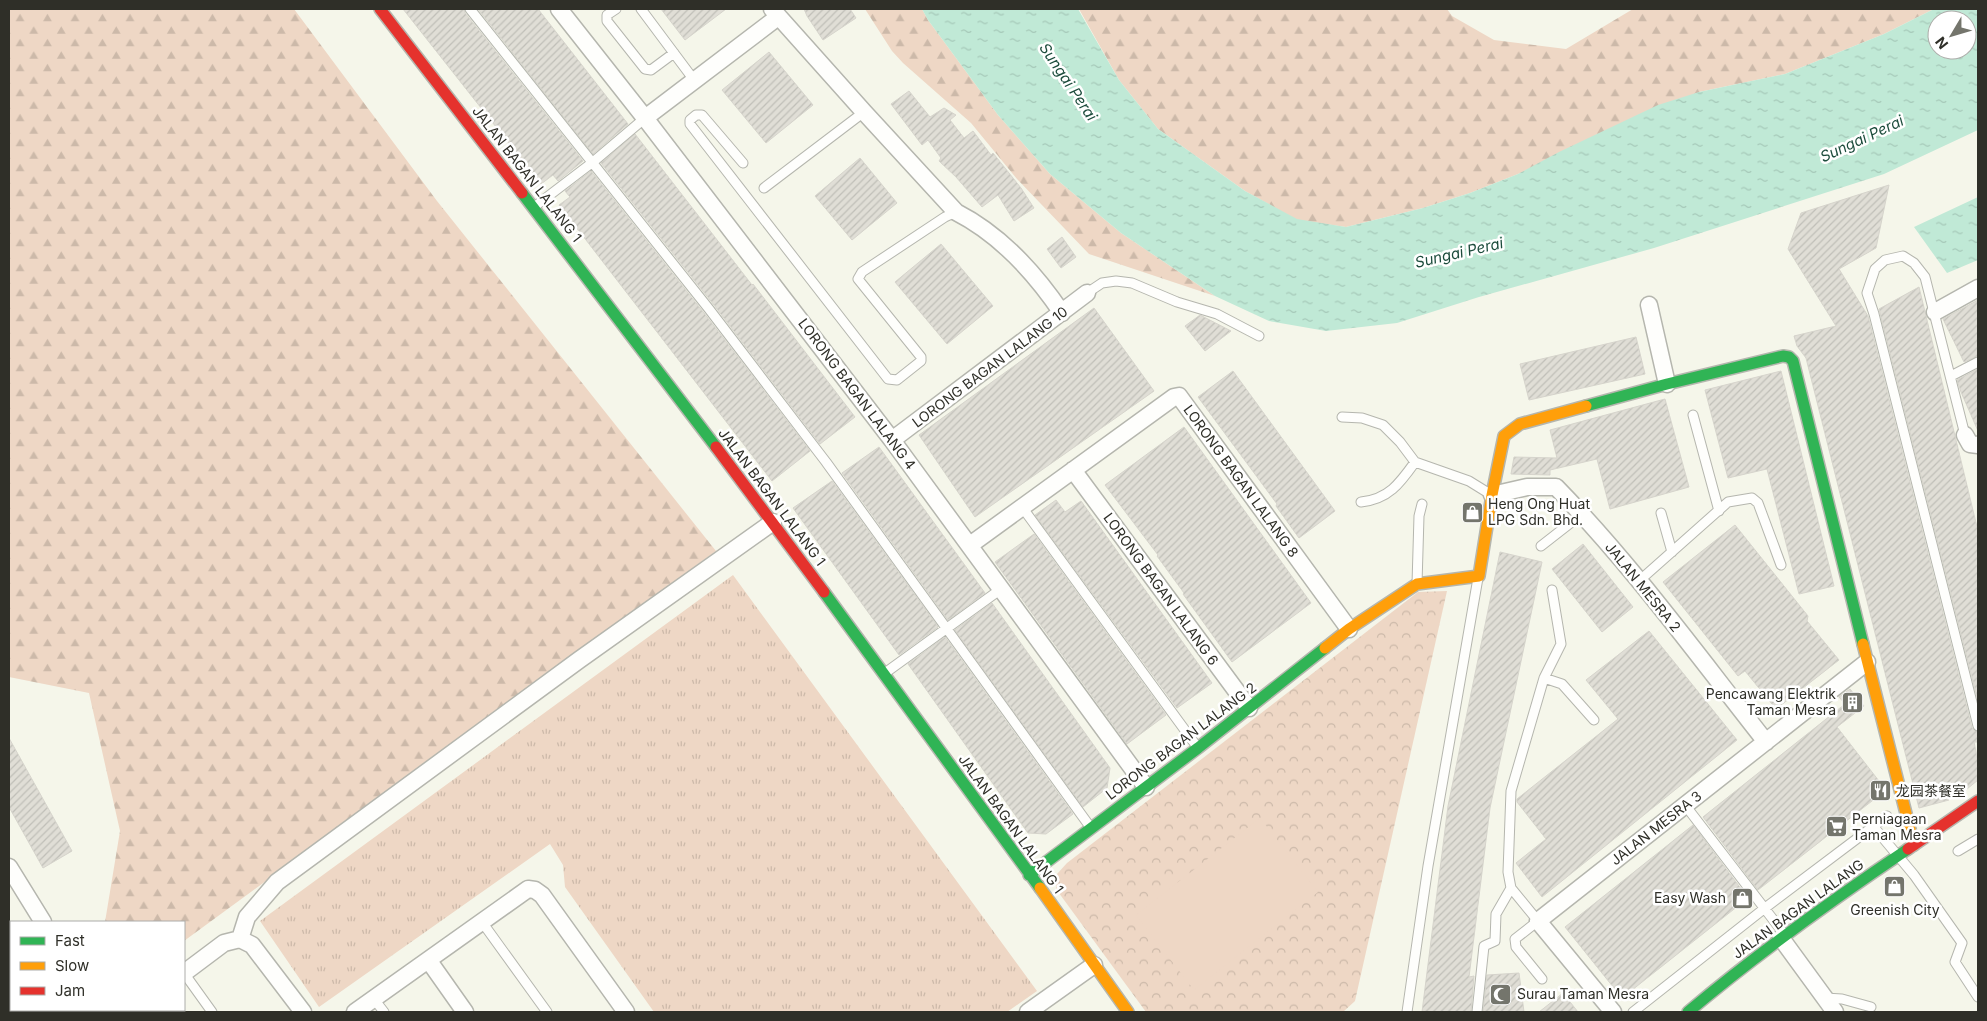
<svg xmlns="http://www.w3.org/2000/svg" width="1987" height="1021" viewBox="0 0 1987 1021" font-family="Inter,'Noto Sans SC',sans-serif">
<style>
.grass{fill:url(#grass-tufts)}
.forest{fill:url(#forest-firs)}
.park{fill:url(#park-crowns)}
.pitch{fill:#eed7c5}
.water{fill:url(#water-ripples);fill-rule:evenodd}
.building{fill:url(#building-hatch);stroke:#d6d4cc}
.lines{fill:none;stroke-linecap:round;stroke-linejoin:round}
.lane-casing{stroke:#b5b6ae;stroke-width:11}
.street-casing{stroke:#b5b6ae;stroke-width:19}
.fast-casing{stroke:#b5b6ae;stroke-width:14}
.slow-casing{stroke:#b5b6ae;stroke-width:14}
.jam-casing{stroke:#b5b6ae;stroke-width:14}
.lane{stroke:#fefefc;stroke-width:9}
.street{stroke:#fefefc;stroke-width:16}
.fast{stroke:#30b455;stroke-width:11}
.slow{stroke:#ff9f0a;stroke-width:11}
.jam{stroke:#e5322d;stroke-width:11}
.labels{text-anchor:middle;stroke-width:5;stroke-linejoin:round;paint-order:stroke}
.street-label{font-size:14px;fill:#2f2f28;stroke:#fff}
.poi-label{font-size:14px;fill:#2f2f28;stroke:#fff;text-anchor:start}
.water-label{font-size:15px;font-style:italic;fill:#1c4c3c;stroke:#fff}
</style>
<defs>
<pattern id="grass-tufts" width="24" height="20" patternUnits="userSpaceOnUse" patternTransform="scale(1.25)"><rect width="24" height="20" fill="#eed7c5"/><path d="M3 7l-1-3M5 7V3M7 7l1-3M15 17l-1-3M17 17v-4M19 17l1-3" fill="none" stroke="#ccb9a9"/></pattern>
<pattern id="forest-firs" width="22" height="20" patternUnits="userSpaceOnUse" patternTransform="scale(1.25)"><rect width="22" height="20" fill="#eed7c5"/><path d="M5 1l3.5 6h-7zM16 11l3.5 6h-7z" fill="#ccb9a9"/></pattern>
<pattern id="park-crowns" width="20" height="18" patternUnits="userSpaceOnUse" patternTransform="scale(1.25)"><rect width="20" height="18" fill="#eed7c5"/><path d="M2 6a3 3 0 1 1 6 0M12 15a3 3 0 1 1 6 0" fill="none" stroke="#ccb9a9"/></pattern>
<pattern id="water-ripples" width="26" height="14" patternUnits="userSpaceOnUse" patternTransform="scale(1.25)"><rect width="26" height="14" fill="#c0e9d6"/><path d="M2 4q2-2 4 0t4 0M15 11q2-2 4 0t4 0" fill="none" stroke="#a5c8b8"/></pattern>
<pattern id="building-hatch" width="6" height="6" patternUnits="userSpaceOnUse" patternTransform="scale(1.25)"><rect width="6" height="6" fill="#e0ded6"/><path d="M-1 1l2-2M0 6l6-6M5 7l2-2" fill="none" stroke="#c0bfb8"/></pattern>
</defs>
<rect width="100%" height="100%" fill="#f5f6ea"/>
<path class="grass" d="M 733,575 L 1037,991 L 1007,1012 L 654,1012 L 565,887 L 563,865 L 550,844 L 319,1007 L 260,921 Z"/>
<path class="forest" d="M 9,9 L 294,9 L 437,201 L 716,551 L 184,941 L 184,922 L 105,922 L 120,831 L 89,693 L 9,677 Z
M 865,9 L 922,9 L 928,20 L 998,115 L 1050,174 L 1121,233 L 1215,296 L 1089,254 L 1017,179 L 971,123 L 903,63 L 892,51 Z
M 1079,9 L 1447,9 L 1452,16 L 1494,40 L 1566,49 L 1633,9 L 1934,9 L 1884,34 L 1785,74 L 1699,92 L 1518,174 L 1470,193 L 1423,208 L 1346,227 L 1297,220 L 1245,191 L 1158,129 L 1119,80 Z"/>
<path class="park" d="M 1447,591 L 1355,1001 L 1343,1012 L 1146,1012 L 1056,889 L 1057,874 L 1067,863 L 1418,592 Z"/>
<path class="pitch" d="M 1260,818 L 1318,892 L 1194,990 L 1136,915 Z"/>
<path class="water" d="M 922,9 L 1078,9 L 1119,80 L 1158,129 L 1245,191 L 1297,219 L 1346,227 L 1423,208 L 1470,193 L 1518,174 L 1559,152 L 1658,105 L 1699,92 L 1785,74 L 1884,34 L 1934,9 L 1978,9 L 1978,130 L 1884,174 L 1654,248 L 1479,297 L 1397,323 L 1326,331 L 1269,321 L 1215,296 L 1121,233 L 1050,174 L 998,115 L 928,20 ZM 1937,20 L 1967,20 L 1967,50 L 1937,50 Z
M 1978,197 L 1978,260 L 1947,273 L 1914,227 Z"/>
<path class="building" d="M 403,9 L 464,9 L 465,13 L 583,161 L 558,181 L 553,175 L 541,184 Z
M 478,9 L 538,9 L 628,124 L 593,154 Z
M 661,9 L 726,9 L 685,40 Z
M 804,9 L 850,9 L 856,18 L 823,40 L 807,16 Z
M 769,52 L 813,105 L 766,143 L 722,90 Z
M 909,91 L 930,117 L 944,108 L 956,115 L 950,120 L 964,138 L 973,131 L 991,155 L 993,153 L 1021,188 L 1034,208 L 1014,221 L 998,195 L 982,207 L 956,177 L 939,161 L 941,158 L 928,140 L 922,145 L 891,104 Z
M 635,134 L 752,285 L 753,284 L 855,417 L 820,444 L 714,305 L 601,163 Z
M 860,158 L 897,203 L 852,240 L 815,196 Z
M 591,171 L 704,313 L 810,451 L 772,481 L 559,205 L 570,197 L 565,191 Z
M 1889,185 L 1876,248 L 1839,269 L 1868,316 L 1972,728 L 1978,732 L 1978,742 L 1974,742 L 1978,761 L 1978,780 L 1967,789 L 1948,793 L 1949,800 L 1919,808 L 1806,358 L 1797,346 L 1794,336 L 1836,326 L 1788,249 L 1801,213 Z
M 1062,237 L 1076,257 L 1061,268 L 1047,249 Z
M 941,244 L 993,306 L 947,344 L 895,282 Z
M 1919,287 L 1978,531 L 1978,701 L 1879,309 Z
M 1978,300 L 1978,356 L 1964,362 L 1943,319 Z
M 1094,308 L 1154,391 L 975,517 L 919,435 Z
M 1200,315 L 1231,331 L 1205,351 L 1185,326 Z
M 1636,337 L 1645,374 L 1529,400 L 1520,364 Z
M 1978,369 L 1978,431 L 1961,392 L 1957,380 Z
M 1233,371 L 1335,511 L 1299,538 L 1276,506 L 1277,504 L 1198,397 Z
M 1781,371 L 1834,586 L 1799,594 L 1767,469 L 1728,478 L 1705,390 Z
M 1665,399 L 1689,487 L 1610,509 L 1597,459 L 1550,470 L 1550,475 L 1511,474 L 1514,457 L 1557,458 L 1550,430 Z
M 1184,427 L 1311,603 L 1232,662 L 1183,594 L 1184,593 L 1157,556 L 1158,555 L 1105,485 Z
M 879,447 L 985,593 L 948,620 L 842,473 Z
M 832,481 L 938,627 L 899,655 L 793,508 Z
M 1056,500 L 1065,512 L 1081,501 L 1212,683 L 1177,708 L 1035,515 Z
M 1735,525 L 1808,616 L 1807,621 L 1839,660 L 1776,709 L 1745,671 L 1738,676 L 1663,582 Z
M 1034,534 L 1166,715 L 1127,744 L 995,562 Z
M 1583,544 L 1633,607 L 1602,632 L 1552,569 Z
M 1500,552 L 1542,562 L 1490,808 L 1469,977 L 1474,976 L 1471,1012 L 1422,1012 L 1448,806 Z
M 992,603 L 1110,768 L 1107,788 L 1083,807 L 955,630 Z
M 1649,631 L 1737,740 L 1542,897 L 1516,863 L 1546,839 L 1517,802 L 1517,799 L 1618,719 L 1586,680 Z
M 945,637 L 1073,814 L 1046,834 L 1028,833 L 908,664 Z
M 1850,689 L 1864,706 L 1837,727 L 1886,790 L 1758,890 L 1703,817 L 1845,704 L 1839,697 Z
M 9,738 L 72,851 L 43,868 L 9,807 Z
M 1693,825 L 1748,898 L 1622,998 L 1565,927 Z
M 1519,973 L 1524,1012 L 1483,1012 L 1487,975 Z
M 1563,993 L 1578,1012 L 1539,1012 Z"/>
<g class="lines">
<defs>
<path id="lane" d="M 470,9 L 709,309 L 826,462 L 1091,828
M 616,9 L 607,15 L 607,21 L 645,69 L 651,70 L 674,53
M 641,9 L 694,80
M 743,163 L 702,115 L 696,115 L 690,120 L 690,124 L 888,379 L 897,380 L 921,361 L 921,357 L 858,279 L 862,272 L 945,217 L 956,212
M 764,188 L 864,112
M 534,207 L 593,162 L 645,118
M 1087,293 L 1102,283 L 1116,281 L 1132,283 L 1177,302 L 1217,314 L 1259,336
M 1951,376 L 1978,362
M 1693,415 L 1719,511
M 1342,417 L 1362,418 L 1383,425 L 1400,442 L 1415,462 L 1469,481 L 1490,494
M 1965,435 L 1925,277 L 1914,263 L 1903,256 L 1885,260 L 1875,269 L 1867,293 L 1874,314 L 1978,726
M 1361,502 C 1389,499 1400,483 1415,462
M 1022,507 L 1198,748
M 1661,513 L 1672,552
M 1541,546 L 1582,514
M 1639,581 L 1728,502 L 1752,498 L 1758,503 L 1781,565
M 1417,584 L 1419,516 L 1422,504
M 885,673 L 1001,589
M 1544,678 L 1562,684 L 1594,720
M 1685,805 L 1785,935
M 1873,826 L 1914,875 L 1962,943 L 1955,962 L 1978,997
M 1958,851 L 1978,839
M 482,922 L 547,1012
M 184,973 L 212,1012
M 1542,979 L 1516,947 L 1515,939 L 1538,921 L 1511,888 L 1508,872 L 1511,791 L 1544,678 L 1561,644 L 1552,590
M 1825,998 L 1842,999 L 1871,1007
M 374,999 L 384,1012
M 1407,1012 L 1428,866 L 1478,578
M 1477,1012 L 1484,946 L 1495,941 L 1496,914 L 1511,888
M 1633,1012 L 1765,908 L 1887,816"/>
<path id="street" d="M 559,9 L 645,118 L 892,440 L 1146,787
M 772,9 L 864,112 L 956,212 C 999,234 1035,273 1062,313
M 645,118 L 778,17
M 1649,305 L 1667,384
M 1935,312 L 1978,288
M 1965,435 L 1970,444 L 1978,445
M 892,440 L 1087,293
M 1073,470 L 1249,708
M 1492,495 L 1527,487 L 1556,487 C 1633,566 1698,656 1766,742
M 970,545 L 1174,397 L 1179,396 L 1349,629
M 9,867 L 43,922
M 1781,938 L 1835,1012
M 240,939 L 247,917 L 277,882 L 579,660 L 773,522
M 240,939 L 252,945 L 303,1012
M 429,961 L 465,1012
M 184,973 L 224,943 L 240,939
M 9,996 L 11,996
M 129,1012 L 132,1010
M 355,1012 L 528,889 L 535,890 L 542,895 L 626,1012
M 1028,1012 L 1094,965
M 1613,1012 L 1538,921 L 1867,662"/>
<path id="fast" d="M 522,193 L 716,447
M 1586,406 L 1667,384 L 1783,356 L 1789,357 L 1793,361 L 1863,644
M 824,592 L 1040,888
M 1029,875 L 1198,748 L 1325,648
M 1688,1012 C 1758,953 1832,900 1908,849"/>
<path id="slow" d="M 1863,644 L 1914,845
M 1325,648 L 1349,629 L 1417,584 L 1479,576 L 1492,495 L 1504,436 L 1520,424 L 1586,406
M 1040,888 L 1128,1012"/>
<path id="jam" d="M 380,9 L 522,193
M 716,447 L 824,592
M 1908,849 L 1978,801"/>
</defs>
<use href="#lane" class="lane-casing"/>
<use href="#street" class="street-casing"/>
<use href="#fast" class="fast-casing"/>
<use href="#slow" class="slow-casing"/>
<use href="#jam" class="jam-casing"/>
<use href="#lane" class="lane"/>
<use href="#street" class="street"/>
<use href="#fast" class="fast"/>
<use href="#slow" class="slow"/>
<use href="#jam" class="jam"/>
</g>
<defs>
<symbol id="shop-square" viewBox="-11 -11 22 22"><rect x="-9" y="-9" width="18" height="18" rx="4" fill="#74756c" stroke="#fff"/><path d="M-5-2.5h2.3a2.7 3.5 0 0 1 5.4 0H5L5.5 6h-11ZM-1.5-2.5h3a1.5 2.3 0 0 0-3 0Z" fill="#fff"/></symbol>
<symbol id="building-square" viewBox="-11 -11 22 22"><rect x="-9" y="-9" width="18" height="18" rx="4" fill="#74756c" stroke="#fff"/><path d="M-4-6H4V6H1V3H-1V6H-4ZM-2.5-4.3h1.7v1.8h-1.7ZM.8-4.3h1.7v1.8H.8ZM-2.5-1h1.7V.8h-1.7ZM.8-1h1.7V.8H.8Z" fill="#fff"/></symbol>
<symbol id="restaurant-square" viewBox="-11 -11 22 22"><rect x="-9" y="-9" width="18" height="18" rx="4" fill="#74756c" stroke="#fff"/><path d="M-5-6h1v4h1v-4h1v4h1v-4h1v5L-1.5 .5V6h-2V.5L-5-1ZM5-6V6H3V1.5H1.5Q1.5-4 5-6Z" fill="#fff"/></symbol>
<symbol id="supermarket-square" viewBox="-11 -11 22 22"><rect x="-9" y="-9" width="18" height="18" rx="4" fill="#74756c" stroke="#fff"/><path d="M-6-5.5h2.5l.6 2H6L4.5 2H-2.5L-4.4-4H-6ZM-1.5 3.2a1.3 1.3 0 1 0 .1 0ZM3 3.2a1.3 1.3 0 1 0 .1 0Z" fill="#fff"/></symbol>
<symbol id="mosque-square" viewBox="-11 -11 22 22"><rect x="-9" y="-9" width="18" height="18" rx="4" fill="#74756c" stroke="#fff"/><path d="M3.5-4.9A6 6 0 1 0 3.5 4.9A5 5 0 1 1 3.5-4.9Z" fill="#fff"/></symbol>
</defs>
<g fill-rule="evenodd">
<use href="#shop-square" x="1460" y="500" width="25" height="25"/>
<use href="#building-square" x="1840" y="690" width="25" height="25"/>
<use href="#restaurant-square" x="1868" y="778" width="25" height="25"/>
<use href="#supermarket-square" x="1824" y="814" width="25" height="25"/>
<use href="#shop-square" x="1882" y="874" width="25" height="25"/>
<use href="#shop-square" x="1730" y="886" width="25" height="25"/>
<use href="#mosque-square" x="1488" y="982" width="25" height="25"/>
</g>
<g class="labels">
<g class="street-label">
<text transform="translate(527 174) rotate(52)" y="5">JALAN BAGAN LALANG 1</text>
<text transform="translate(990 367) rotate(-37)" y="5">LORONG BAGAN LALANG 10</text>
<text transform="translate(857 394) rotate(53)" y="5">LORONG BAGAN LALANG 4</text>
<text transform="translate(1241 481) rotate(54)" y="5">LORONG BAGAN LALANG 8</text>
<text transform="translate(772 497) rotate(53)" y="5">JALAN BAGAN LALANG 1</text>
<text transform="translate(1643 587) rotate(51)" y="5">JALAN MESRA 2</text>
<text transform="translate(1161 589) rotate(54)" y="5">LORONG BAGAN LALANG 6</text>
<text transform="translate(1181 741) rotate(-37)" y="5">LORONG BAGAN LALANG 2</text>
<text transform="translate(1011 824) rotate(54)" y="5">JALAN BAGAN LALANG 1</text>
<text transform="translate(1656 828) rotate(-38)" y="5">JALAN MESRA 3</text>
<text transform="translate(1798 909) rotate(-36)" y="5">JALAN BAGAN LALANG</text>
</g>
<g class="poi-label">
<text x="1488" y="509">Heng Ong Huat<tspan x="1488" dy="16">LPG Sdn. Bhd.</tspan></text>
<text x="1836" y="699" text-anchor="end">Pencawang Elektrik<tspan x="1836" dy="16">Taman Mesra</tspan></text>
<text x="1896" y="796">龙园茶餐室</text>
<text x="1852" y="824">Perniagaan<tspan x="1852" dy="16">Taman Mesra</tspan></text>
<text x="1726" y="903" text-anchor="end">Easy Wash</text>
<text x="1895" y="915" text-anchor="middle">Greenish City</text>
<text x="1517" y="999">Surau Taman Mesra</text>
</g>
<g class="water-label">
<text transform="translate(1068 82) rotate(56)" y="5">Sungai Perai</text>
<text transform="translate(1862 139) rotate(-25)" y="5">Sungai Perai</text>
<text transform="translate(1459 253) rotate(-13)" y="5">Sungai Perai</text>
</g>
</g>
<rect width="1987" height="1021" fill="none" stroke="#2f2f28" stroke-width="20"/>
<rect x="10" y="921" width="175" height="90" fill="#ffffff" stroke="#acaca9"/>
<rect x="20" y="937" width="25" height="8" fill="#30b455" stroke="#acaca9"/>
<text x="55" y="946" font-size="15" fill="#2f2f28">Fast</text>
<rect x="20" y="962" width="25" height="8" fill="#ff9f0a" stroke="#acaca9"/>
<text x="55" y="971" font-size="15" fill="#2f2f28">Slow</text>
<rect x="20" y="987" width="25" height="8" fill="#e5322d" stroke="#acaca9"/>
<text x="55" y="996" font-size="15" fill="#2f2f28">Jam</text>
<g transform="translate(1952 35) rotate(232)"><circle r="24" fill="#ffffff" stroke="#acaca9"/>
<path d="M0-4L9 19L0 12L-9 19Z" fill="#74756c"/>
<text y="-8" font-size="14" font-weight="bold" text-anchor="middle" fill="#2f2f28">N</text>
</g>
</svg>
